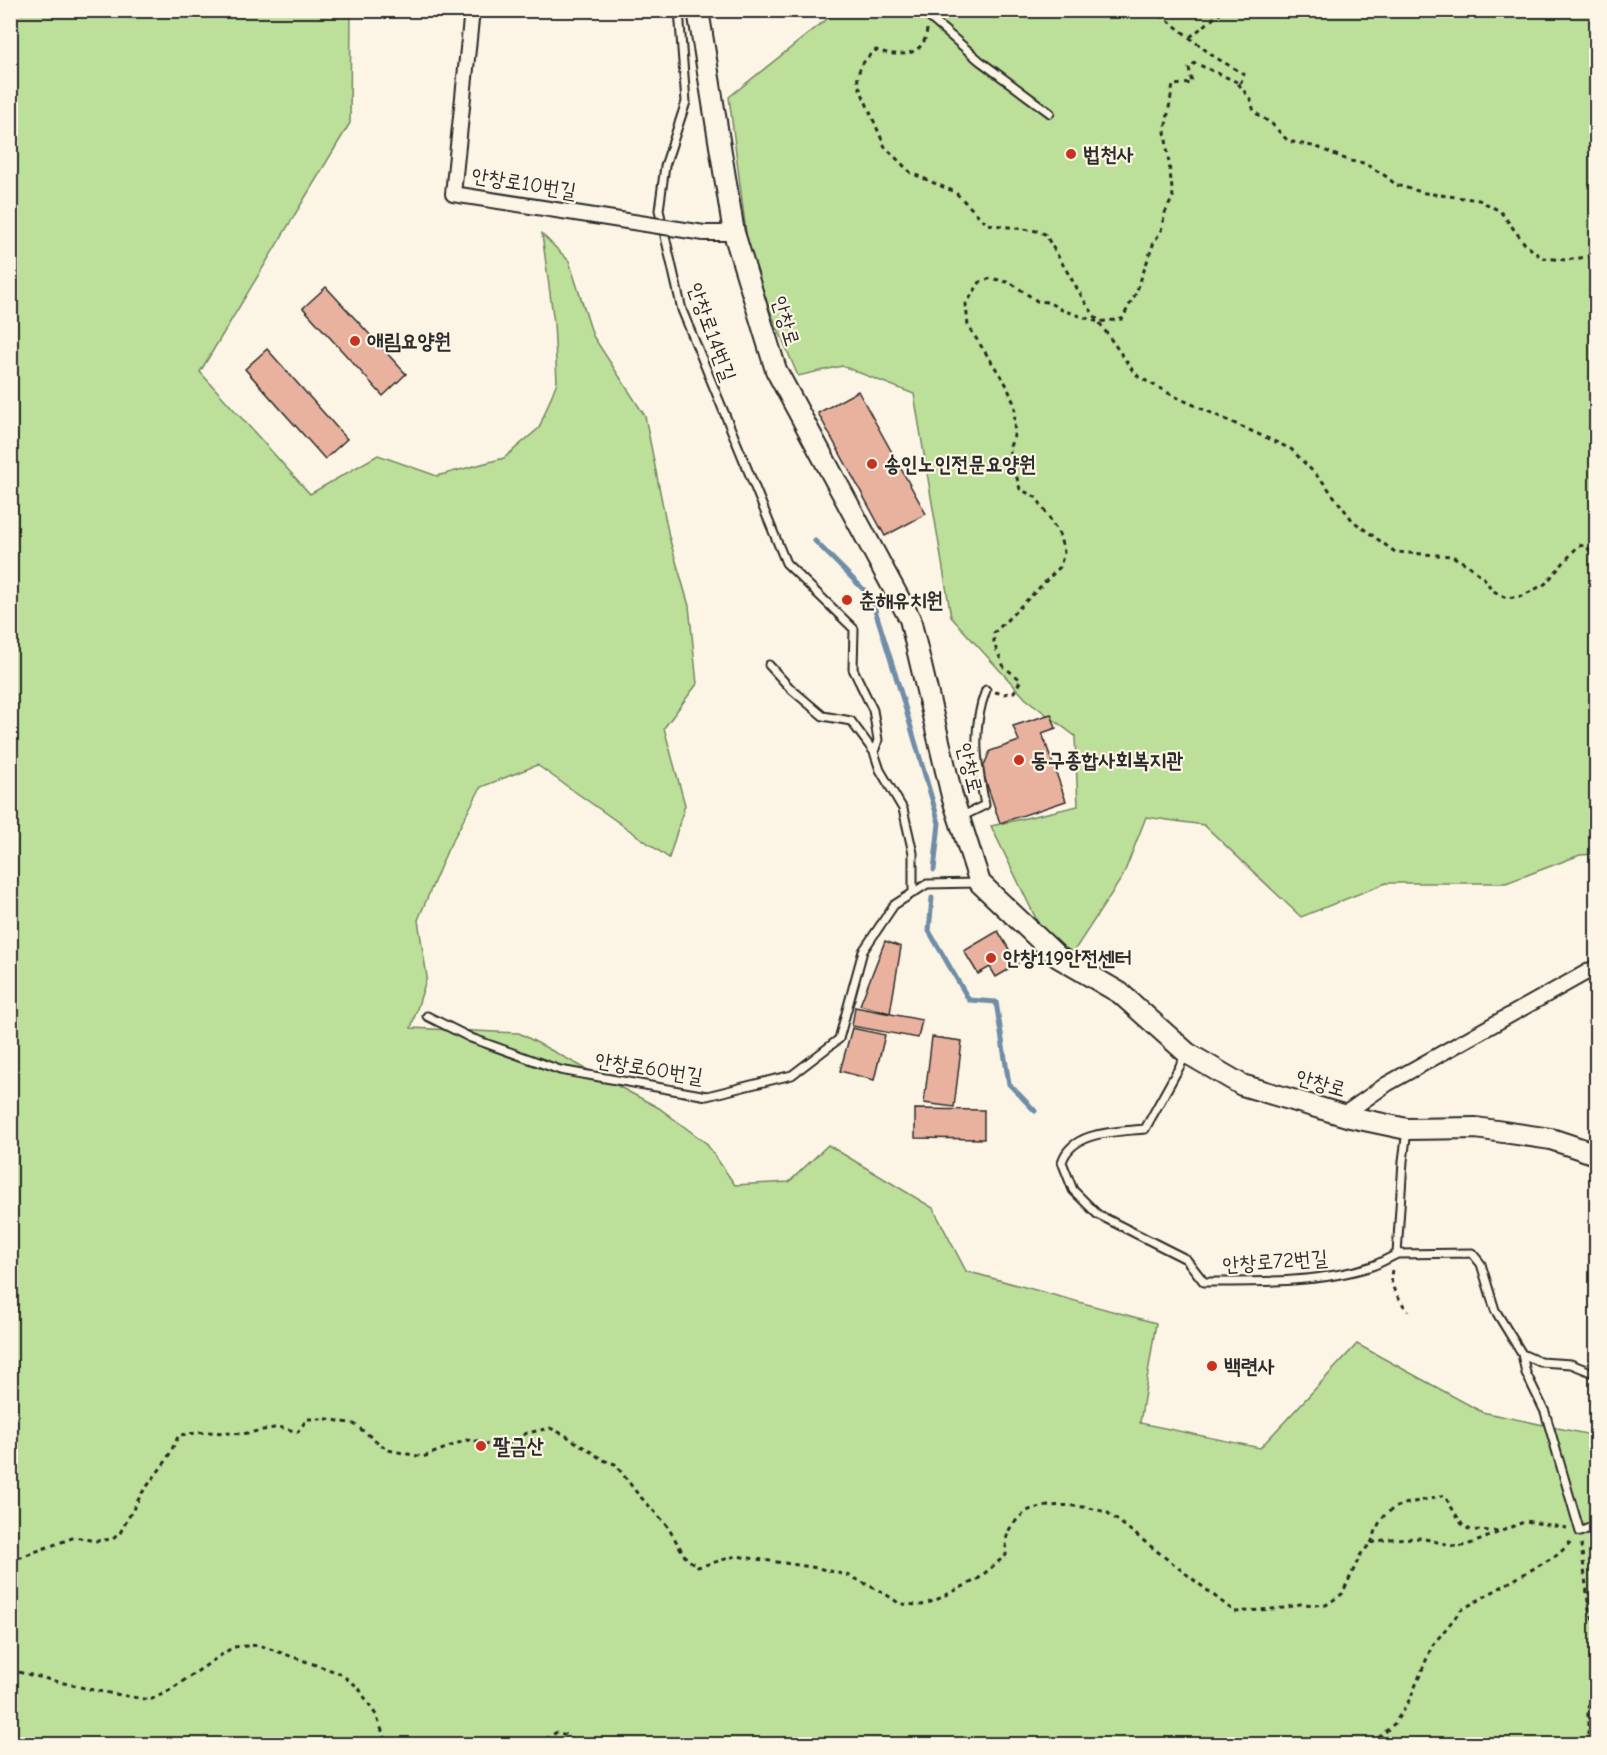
<svg xmlns="http://www.w3.org/2000/svg" width="1607" height="1755" viewBox="0 0 1607 1755" font-family="'Comic Neue','Poor Story',sans-serif">
<style>
.green{fill:#bcdf99;stroke:#748562;stroke-width:1.5}
.lines{fill:none;stroke-linecap:round;stroke-linejoin:round}
.stream{stroke:#6f8da7;stroke-width:5}
.building{fill:#e9b29e;stroke:#2b2b2b;stroke-width:1.5}
.lane-casing{stroke:#2b2b2b;stroke-width:11}
.street-casing{stroke:#2b2b2b;stroke-width:18}
.secondary-casing{stroke:#2b2b2b;stroke-width:24}
.path{stroke:#2b2b2b;stroke-width:3;stroke-dasharray:4.5 4.5;stroke-linecap:butt}
.lane{stroke:#fcf5e5;stroke-width:7}
.street{stroke:#fcf5e5;stroke-width:14}
.secondary{stroke:#fcf5e5;stroke-width:20}
.street-bridge-casing{stroke:#2b2b2b;stroke-width:18;stroke-linecap:butt}
.street-bridge{stroke:#fcf5e5;stroke-width:14}
.poi-dot{fill:#c8321e;stroke:#fcf5e5;stroke-width:2}
.labels{text-anchor:middle;stroke-width:4.5;stroke-linejoin:round;paint-order:stroke}
.poi-label{font-size:21px;font-weight:bold;fill:#2b2b2b;stroke:#fcf5e5;text-anchor:start}
.street-label{font-size:21px;fill:#2b2b2b;stroke:#fcf5e5}
</style>
<rect width="100%" height="100%" fill="#fcf5e5"/>
<filter id="ink" filterUnits="userSpaceOnUse"><feTurbulence type="fractalNoise" baseFrequency=".0167" numOctaves="2"/><feDisplacementMap in="SourceGraphic" scale="12" xChannelSelector="R" yChannelSelector="G"/><feConvolveMatrix kernelMatrix="1 2 1 2 8 2 1 2 1" color-interpolation-filters="sRGB"/></filter>
<g filter="url(#ink)">
<path class="green" d="M 11,11 L 351,11 L 350,123 L 200,372 L 310,494 L 378,455 L 437,476 L 504,458 L 539,428 L 557,382 L 554,323 L 542,234 L 569,261 L 593,336 L 645,416 L 669,537 L 689,606 L 697,684 L 664,728 L 685,805 L 669,858 L 537,765 L 481,787 L 447,851 L 418,920 L 427,977 L 411,1028 L 519,1033 L 659,1108 L 706,1143 L 735,1185 L 789,1182 L 828,1145 L 933,1208 L 966,1271 L 1156,1323 L 1140,1423 L 1260,1448 L 1357,1344 L 1482,1412 L 1596,1436 L 1596,1744 L 11,1744 Z
M 837,11 L 1596,11 L 1596,854 L 1580,855 L 1506,883 L 1386,883 L 1301,917 L 1204,825 L 1146,817 L 1123,876 L 1072,954 L 1040,927 L 991,826 L 1078,806 L 1075,736 L 1026,699 L 951,617 L 914,394 L 842,366 L 798,376 L 750,264 L 729,97 Z"/>
<g class="lines">
<path class="stream" d="M 815,541 L 871,597 L 898,683 L 939,823 L 934,870
M 932,898 L 929,931 L 969,1000 L 996,1002 L 1009,1084 L 1035,1111"/>
</g>
<path class="building" d="M 326,287 L 406,374 L 383,396 L 303,308 Z
M 267,349 L 347,439 L 325,459 L 245,369 Z
M 858,391 L 926,514 L 885,536 L 818,413 Z
M 1051,714 L 1056,728 L 1042,733 L 1066,801 L 1000,823 L 982,770 L 990,751 L 1019,741 L 1013,726 Z
M 998,931 L 1018,964 L 996,977 L 990,967 L 978,974 L 964,951 Z
M 885,941 L 901,947 L 890,1013 L 860,1005 Z
M 855,1007 L 922,1020 L 918,1038 L 852,1026 Z
M 852,1028 L 885,1035 L 874,1080 L 840,1071 Z
M 932,1037 L 962,1041 L 954,1107 L 924,1103 Z
M 915,1109 L 984,1110 L 984,1139 L 915,1138 Z"/>
<g class="lines">
<defs>
<path id="lane" d="M 679,10 L 686,102 L 665,166 L 659,210 L 682,310 L 786,563 L 854,629 L 853,669 L 873,710 L 878,740 L 874,752
M 921,10 L 980,61 L 1050,113
M 769,665 L 790,688 L 823,716 L 851,721 L 874,752 L 880,770 L 903,809 L 913,853 L 913,893
M 961,817 L 985,805 C 977,765 971,729 986,690
M 427,1016 L 471,1038 L 560,1070 L 707,1096 L 792,1075 L 839,1039 L 863,951 L 894,905 L 927,884 L 977,883
M 1186,1055 L 1145,1129 C 1118,1132 1072,1130 1062,1162 L 1073,1190 L 1097,1214 L 1186,1259 L 1204,1282 C 1257,1282 1321,1283 1372,1266 C 1380,1263 1389,1258 1397,1254
M 1407,1130 L 1403,1161 L 1397,1254 L 1472,1253 L 1481,1264 L 1495,1310 L 1522,1354 L 1526,1373 L 1545,1412 L 1580,1532 L 1596,1525
M 1522,1354 L 1540,1362 L 1571,1364 L 1596,1374"/>
<path id="street" d="M 472,10 L 453,194 L 620,220
M 704,233 L 734,233
M 1343,1115 L 1387,1084 L 1596,967"/>
<path id="secondary" d="M 698,10 L 734,233 L 776,370 L 910,619 L 952,796 L 980,883 L 1058,957 L 1120,993 L 1187,1053 L 1242,1085 L 1350,1117 L 1407,1129 L 1476,1128 L 1551,1139 L 1596,1154"/>
</defs>
<use href="#lane" class="lane-casing"/>
<use href="#street" class="street-casing"/>
<use href="#secondary" class="secondary-casing"/>
<path class="path" d="M 1153,10 L 1170,22 L 1213,56 L 1244,74 L 1241,82 L 1237,82 L 1251,100 L 1254,112 L 1272,124 L 1288,141 L 1317,147 L 1350,161 L 1364,163 L 1387,177 L 1396,185 L 1425,193 L 1479,200 L 1500,211 L 1525,244 L 1542,258 L 1566,260 L 1586,257 L 1596,252
M 927,29 C 925,58 896,57 876,50 C 865,58 856,70 858,84 L 885,147 L 911,173 L 955,192 L 987,224 L 1037,231 L 1045,234 L 1085,302 L 1133,371 L 1139,377 L 1174,396 L 1291,449 L 1323,482 L 1353,521 L 1395,552 L 1452,556 L 1468,565 L 1484,578 L 1492,590 L 1506,598 L 1522,596 L 1545,584 L 1579,545 L 1587,547 L 1596,559
M 1190,37 L 1224,10
M 995,692 L 1004,694 L 1014,692 L 1021,680 L 1004,667 L 994,644 L 994,633 L 1060,567 L 1064,552 L 1059,534 L 1037,498 L 1020,489 L 1009,449 L 1014,436 L 1015,406 L 1006,384 L 968,326 L 966,304 L 980,282 L 991,278 L 1011,283 L 1037,301 L 1048,302 L 1062,310 L 1098,322 L 1122,319 L 1136,293 L 1154,242 L 1161,231 L 1165,213 L 1173,197 L 1165,131 L 1173,85 L 1192,83 L 1189,68 L 1195,63 L 1237,82
M 1392,1270 C 1388,1286 1399,1299 1408,1311
M 1371,1543 C 1375,1535 1378,1522 1384,1516 C 1401,1499 1423,1503 1444,1495 L 1463,1526 L 1471,1530 L 1498,1531
M 1581,1544 L 1589,1610 L 1596,1627
M 10,1561 L 75,1537 L 95,1541 L 113,1539 L 120,1533 L 142,1493 L 166,1461 L 179,1435 L 206,1432 L 242,1434 L 279,1427 L 298,1432 L 307,1419 L 328,1419 L 354,1424 L 388,1450 L 423,1457 L 466,1440 L 477,1441 L 499,1449 L 527,1433 L 550,1428 L 565,1435 L 603,1460 L 615,1464 L 637,1493 L 666,1524 L 686,1558 L 698,1567 L 736,1556 L 818,1568 L 850,1576 L 884,1593 L 900,1604 L 922,1605 L 936,1600 L 978,1579 L 1006,1555 C 1006,1548 1006,1538 1008,1532 C 1012,1524 1024,1511 1032,1509 C 1055,1503 1085,1505 1108,1513 L 1235,1612 L 1283,1608 L 1300,1604 L 1326,1605 L 1342,1594 L 1361,1554 L 1371,1543 L 1388,1539 L 1421,1538 L 1458,1547 L 1473,1543 L 1526,1521 L 1567,1528
M 10,1670 L 97,1691 L 150,1700 L 167,1692 L 233,1647 L 259,1645 L 339,1673 L 358,1687 L 376,1715 L 387,1744
M 538,1744 L 557,1732 L 566,1735 L 579,1744
M 1372,1744 L 1395,1723 L 1410,1699 L 1432,1646 L 1461,1610 L 1559,1554 L 1573,1539
M 1588,1744 L 1588,1707 L 1596,1696"/>
<use href="#lane" class="lane"/>
<use href="#street" class="street"/>
<use href="#secondary" class="secondary"/>
<defs>
<path id="street-bridge" d="M 620,220 L 704,233"/>
</defs>
<use href="#street-bridge" class="street-bridge-casing"/>
<use href="#street-bridge" class="street-bridge"/>
</g>
</g>
<g class="poi-dot">
<circle cx="1071" cy="154" r="6"/>
<circle cx="355" cy="341" r="6"/>
<circle cx="872" cy="464" r="6"/>
<circle cx="847" cy="600" r="6"/>
<circle cx="1019" cy="760" r="6"/>
<circle cx="991" cy="958" r="6"/>
<circle cx="1212" cy="1366" r="6"/>
<circle cx="481" cy="1446" r="6"/>
</g>
<g class="labels">
<g class="poi-label">
<text x="1083" y="161">법천사</text>
<text x="367" y="348">애림요양원</text>
<text x="884" y="471">송인노인전문요양원</text>
<text x="859" y="607">춘해유치원</text>
<text x="1031" y="767">동구종합사회복지관</text>
<text x="1003" y="965">안창119안전센터</text>
<text x="1224" y="1373">백련사</text>
<text x="493" y="1453">팔금산</text>
</g>
<g class="street-label">
<text transform="translate(524 183) rotate(9)" y="7">안창로10번길</text>
<text transform="translate(786 321) rotate(73)" y="7">안창로</text>
<text transform="translate(712 332) rotate(70)" y="7">안창로14번길</text>
<text transform="translate(970 768) rotate(76)" y="7">안창로</text>
<text transform="translate(649 1068) rotate(9)" y="7">안창로60번길</text>
<text transform="translate(1321 1083) rotate(16)" y="7">안창로</text>
<text transform="translate(1275 1261) rotate(-4)" y="7">안창로72번길</text>
</g>
</g>
<rect width="1607" height="1755" fill="none" stroke="#fcf5e5" stroke-width="36"/>
<rect x="18" y="18" width="1571" height="1719" fill="none" stroke="#2b2b2b" stroke-width="2" filter="url(#ink)"/>
</svg>
